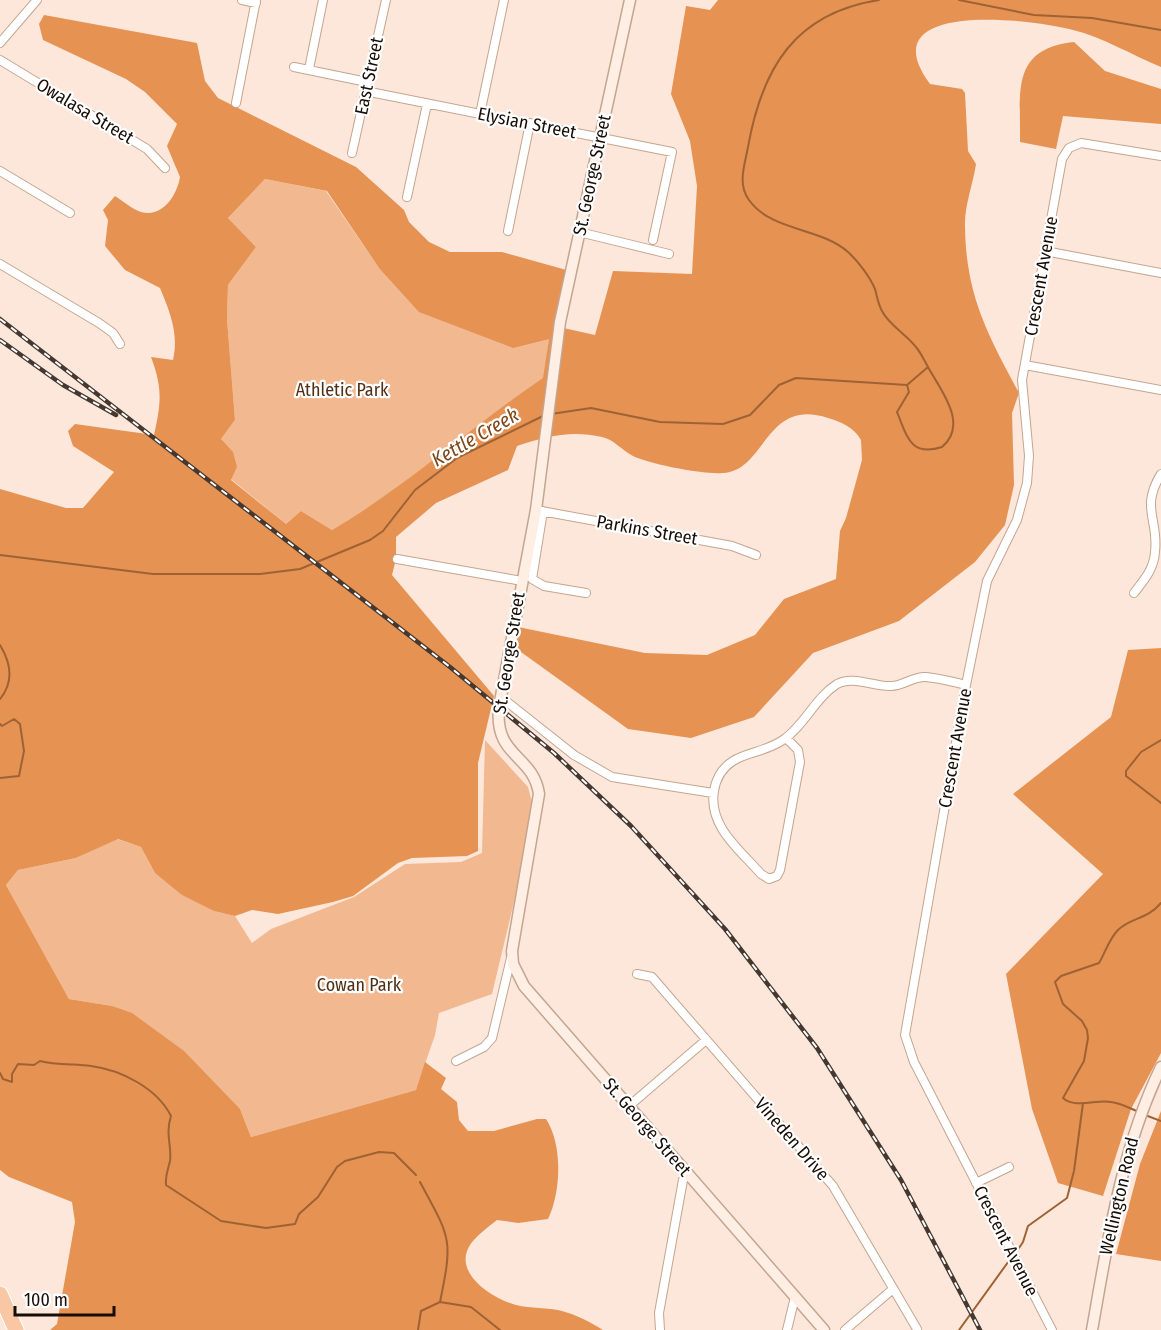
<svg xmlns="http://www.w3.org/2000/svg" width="1161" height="1330" viewBox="0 0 1161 1330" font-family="'Fira Sans Condensed',sans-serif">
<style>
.green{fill:#f2b890}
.forest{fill:#e59252;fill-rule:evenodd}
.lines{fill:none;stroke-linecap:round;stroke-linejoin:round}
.stream{stroke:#9f6234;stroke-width:2}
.street-casing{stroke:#c5a58f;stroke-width:10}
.secondary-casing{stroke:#c5a58f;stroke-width:13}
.highway-casing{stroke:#fff;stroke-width:17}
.street{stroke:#fff;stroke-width:8}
.secondary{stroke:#feeee4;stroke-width:10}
.highway{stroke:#fac7a4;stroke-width:15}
.rail-casing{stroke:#453830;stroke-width:4.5}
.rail{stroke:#fff;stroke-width:2;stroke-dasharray:7;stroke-linecap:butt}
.labels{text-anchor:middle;stroke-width:4.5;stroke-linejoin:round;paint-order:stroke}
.street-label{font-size:18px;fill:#180d06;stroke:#fff}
.park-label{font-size:18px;fill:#512f14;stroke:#fff}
.water-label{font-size:20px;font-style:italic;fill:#7e4719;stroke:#fff}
</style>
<rect width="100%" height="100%" fill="#fce7da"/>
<path class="green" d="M 265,179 L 326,191 L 379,268 L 549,339 L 544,378 C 472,426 407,486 332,530 L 301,511 L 286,524 L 231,479 L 237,467 L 221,439 L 235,420 L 227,319 L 228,285 L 256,247 L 228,218 Z
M 485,740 L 528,787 L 535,814 L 492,994 L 439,1013 L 435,1035 L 416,1090 L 251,1137 L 240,1109 L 112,1006 L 69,999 L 6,885 L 18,870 L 76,858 L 117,839 L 141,847 L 155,873 L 214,911 L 235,916 L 252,943 L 271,929 L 354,897 L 405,864 L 461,862 L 482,853 Z"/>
<path class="forest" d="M 718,0 L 1161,0 L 1161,67 C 1132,55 1102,37 1073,30 C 1028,18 868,0 930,84 L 962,89 L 965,93 L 968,151 L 976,164 C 973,184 964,207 965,227 C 966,296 988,335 1019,393 L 1012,413 L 1014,485 L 1005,525 L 975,562 L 899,621 L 813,653 L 754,717 L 691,738 L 628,729 L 514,647 L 518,627 L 645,653 L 707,655 L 755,635 L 784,599 L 836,579 L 840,531 L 846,518 L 862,460 L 861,440 C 854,427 841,422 828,418 C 765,397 766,471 723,473 C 705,475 649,464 633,456 C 623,451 613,439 602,437 C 572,430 546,436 517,446 L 508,470 L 436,503 L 396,537 L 396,559 L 392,575 L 494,696 L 478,763 L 478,851 L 467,856 L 412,858 L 398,863 L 353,896 L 333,902 L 278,914 L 252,910 L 235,916 L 214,911 L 182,895 L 155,873 L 141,847 L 118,839 L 76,858 L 18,870 L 6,885 L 69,999 L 112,1006 L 132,1013 L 184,1051 L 240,1109 L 251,1137 L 416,1090 L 425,1062 L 446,1078 L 441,1089 L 457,1102 L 459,1120 L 468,1131 L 494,1131 L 537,1119 L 546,1119 C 563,1145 561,1192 548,1219 L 518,1223 L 497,1220 C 489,1226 476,1236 470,1245 C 452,1273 493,1299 516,1305 C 531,1309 547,1307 562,1311 C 577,1315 590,1322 603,1330 L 50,1330 L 57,1324 L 75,1222 L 72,1202 L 9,1177 L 0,1170 L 0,489 L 66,508 L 83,508 L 114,472 L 73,446 L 68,431 L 75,424 L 154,435 C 161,403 163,389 151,357 L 173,360 C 179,334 170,312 160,288 L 125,270 L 105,246 L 108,220 L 103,210 L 115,196 C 123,201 132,209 141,212 C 163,218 177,195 180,177 L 167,146 L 177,124 L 145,92 L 126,79 L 43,40 L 39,24 L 44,15 L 197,43 L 205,81 L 218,98 L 356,167 L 404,210 L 409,222 L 429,242 L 450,252 L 502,252 L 570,271 L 559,327 L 595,335 L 613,271 L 692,274 L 697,186 L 690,141 L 671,94 L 686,6 L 710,10 ZM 265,179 L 327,191 L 379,268 L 419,312 L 513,348 L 549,339 L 543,378 C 472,426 407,486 332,530 L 301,511 L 286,524 L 231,480 L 237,467 L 233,452 L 221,439 L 235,420 L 227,319 L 228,285 L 256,247 L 228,218 Z
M 1074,42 L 1105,71 L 1161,89 L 1161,124 L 1063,116 L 1056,149 L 1020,142 C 1021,92 1010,49 1074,42 Z
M 1161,648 L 1161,1053 L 1131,1109 L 1103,1196 L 1058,1183 L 1032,1109 L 1006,974 L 1103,874 L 1013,794 L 1111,717 L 1128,650 Z
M 1161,1111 L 1161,1261 L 1116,1254 L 1140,1164 Z"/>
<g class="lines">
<path class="stream" d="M 959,0 L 1034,15 L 1092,18 L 1161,30
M 907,385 L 909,392 L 897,412 C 907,436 910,457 942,447 C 969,424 941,391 928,367
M 551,414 L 591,408 L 660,422 L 723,424 L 750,415 L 779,385 L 796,378 L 907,385 L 928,367 C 924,360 921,353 916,347 C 906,334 889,325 882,311 C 878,304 877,296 875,289 C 870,277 858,261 848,252 C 820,227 772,232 749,200 C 737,184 745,164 748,147 C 762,68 795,13 879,0
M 0,555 L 153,574 L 260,574 L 300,569 L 370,540 L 383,531 L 415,490 L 457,458 L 545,415
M 0,645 C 11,663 14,682 0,699
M 0,724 L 2,726 L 14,719 L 20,724 L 24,751 L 19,776 L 0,778
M 1161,740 L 1141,752 L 1126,771 L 1126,776 L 1161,803
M 0,1073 L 3,1079 L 12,1082 L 12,1074 L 18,1064 L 34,1065 L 40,1061 C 56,1065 74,1064 91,1066 C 121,1070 157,1088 171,1116 C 165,1134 172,1146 170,1161 C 168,1170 165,1175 166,1185 L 221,1221 L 266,1228 L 295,1224 L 299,1214 L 318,1197 L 337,1167 L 345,1161 L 379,1152 L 394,1153 L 416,1175
M 1139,1112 C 1131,1109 1121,1103 1111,1102 C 1097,1099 1075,1109 1063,1098 L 1084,1061 L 1088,1038 L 1087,1030 L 1082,1021 L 1063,1004 L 1055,982 L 1061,976 L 1099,963 C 1105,953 1109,939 1118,930 C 1131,917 1147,920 1161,903
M 1145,1115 L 1161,1121
M 420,1182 C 451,1239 453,1239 440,1302
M 1015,1254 L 1023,1242 L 1028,1226 L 1067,1198 L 1074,1171 L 1083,1103
M 418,1330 L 421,1311 L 440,1302 L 471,1307 L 500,1330
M 959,1330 L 1011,1258"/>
<defs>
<path id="street" d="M 242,0 L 256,3
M 0,43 L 37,0
M 0,60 L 147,149 L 165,168
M 294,67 L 367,82
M 309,69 L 323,0
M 365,91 L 672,152 L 653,240
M 236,103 L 256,0
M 480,114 L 504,0
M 352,153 L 386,0
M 0,171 L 70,213
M 407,197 L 427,104
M 508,231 L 530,123
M 579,232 L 669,254
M 1045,251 L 1161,273
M 0,264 L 99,323 L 113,333 L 120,344
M 1025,365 L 1161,390
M 536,510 L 732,546 L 756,555
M 543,511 L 532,579 L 544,586 L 586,593
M 397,559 L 522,581
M 1134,593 C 1144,580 1154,569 1155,552 C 1159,520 1140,508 1161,474
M 501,697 L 574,755 L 612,777 L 713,793
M 786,738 L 798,750 L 800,762 L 780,870 L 777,876 L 769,879 L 761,874 C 740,850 708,826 714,791 C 716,778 722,768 733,761 C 747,752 765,752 783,740 C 804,726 815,698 837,684 C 853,675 874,687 891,686 C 904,686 913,676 926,677 C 939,678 953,682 966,685
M 637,974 L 652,977 L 833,1186 L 917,1329
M 456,1061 L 484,1047 L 492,1038 L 511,958
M 629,1106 L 706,1040
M 976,1183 L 1009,1167
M 660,1330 L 659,1313 L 683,1180 L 688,1174
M 787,1330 L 795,1297
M 845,1330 L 893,1289
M 1052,1330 L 914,1062 L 905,1035 L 966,685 L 987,581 L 1017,520 L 1027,483 L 1029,456 L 1022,380 L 1062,159 L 1069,148 L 1081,143 L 1161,156"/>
<path id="secondary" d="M 630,0 L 560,322 L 536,510 L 499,707 C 494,758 533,754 539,794 L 512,951 L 513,964 L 524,986 L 824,1330
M 1092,1330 C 1108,1240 1121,1150 1161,1067"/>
<path id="highway" d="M 0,1294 L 16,1330"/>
</defs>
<use href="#street" class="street-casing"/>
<use href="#secondary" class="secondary-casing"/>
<use href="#highway" class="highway-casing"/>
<use href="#street" class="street"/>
<use href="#secondary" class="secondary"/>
<use href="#highway" class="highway"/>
<defs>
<path id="rail" d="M 0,319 L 450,667 L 554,753 L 631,826 L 725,929 L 817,1048 L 901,1180 L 980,1330
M 0,340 L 63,385 L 116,415"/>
</defs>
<use href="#rail" class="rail-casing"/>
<use href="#rail" class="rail"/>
</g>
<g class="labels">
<g class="street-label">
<text transform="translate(369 76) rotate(-78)" y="6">East Street</text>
<text transform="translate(85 111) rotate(31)" y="6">Owalasa Street</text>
<text transform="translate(527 123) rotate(11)" y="6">Elysian Street</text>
<text transform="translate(592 175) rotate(-78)" y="6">St. George Street</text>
<text transform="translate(1041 276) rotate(-80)" y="6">Crescent Avenue</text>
<text transform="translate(647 530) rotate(10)" y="6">Parkins Street</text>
<text transform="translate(509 653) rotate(-81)" y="6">St. George Street</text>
<text transform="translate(955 748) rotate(-80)" y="6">Crescent Avenue</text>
<text transform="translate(647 1127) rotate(49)" y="6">St. George Street</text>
<text transform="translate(792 1139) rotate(49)" y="6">Vineden Drive</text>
<text transform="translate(1119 1196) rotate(-77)" y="6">Wellington Road</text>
<text transform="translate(1006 1241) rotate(63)" y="6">Crescent Avenue</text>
</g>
<g class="park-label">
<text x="342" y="396">Athletic Park</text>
<text x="359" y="991">Cowan Park</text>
</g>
<g class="water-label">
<text transform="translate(475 437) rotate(-30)" y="7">Kettle Creek</text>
</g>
</g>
<path d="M15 1306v9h99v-9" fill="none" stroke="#180d06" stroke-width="3"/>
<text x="24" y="1306" font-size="18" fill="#180d06" stroke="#ffffff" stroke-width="4.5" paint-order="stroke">100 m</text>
</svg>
